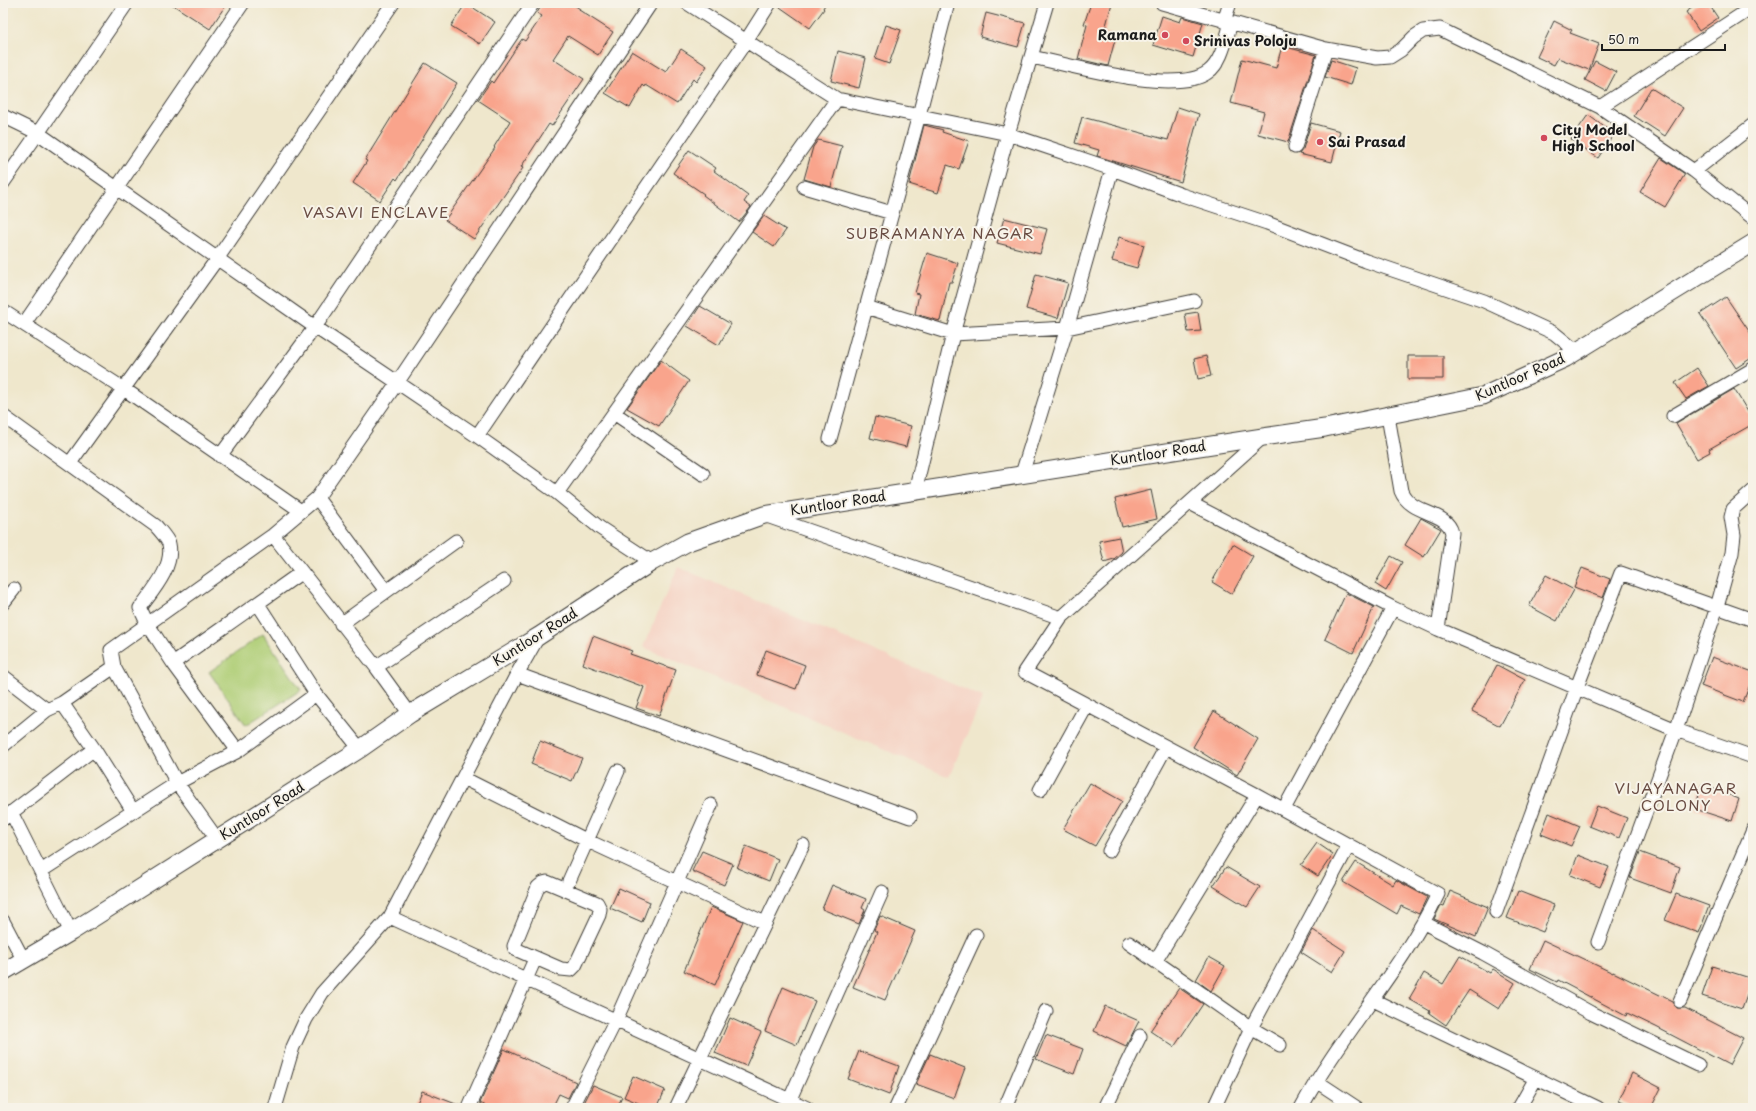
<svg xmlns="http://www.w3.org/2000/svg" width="1756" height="1111" viewBox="0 0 1756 1111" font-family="'Playpen Sans',sans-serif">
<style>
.built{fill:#f5d2c3}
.green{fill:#aecd74;stroke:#657448}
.building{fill:#f9a48c}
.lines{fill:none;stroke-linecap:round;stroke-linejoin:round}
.minor-casing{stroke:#3c3a36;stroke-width:15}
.tertiary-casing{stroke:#3c3a36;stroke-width:19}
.minor{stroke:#fff;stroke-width:13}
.tertiary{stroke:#fff;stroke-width:17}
.poi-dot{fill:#d1495b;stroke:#f7f3e8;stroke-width:1.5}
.labels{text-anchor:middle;stroke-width:4;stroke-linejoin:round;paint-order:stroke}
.poi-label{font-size:14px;font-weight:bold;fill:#1c1c1c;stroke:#f7f3e8;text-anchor:start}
.street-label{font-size:14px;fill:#1c1c1c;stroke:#f7f3e8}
.neighbourhood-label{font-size:15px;letter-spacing:1px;fill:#694c43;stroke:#f7f3e8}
</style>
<rect width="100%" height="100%" fill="#f7f3e8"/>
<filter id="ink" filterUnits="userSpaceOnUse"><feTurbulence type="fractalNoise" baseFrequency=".025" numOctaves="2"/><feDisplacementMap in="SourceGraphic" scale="8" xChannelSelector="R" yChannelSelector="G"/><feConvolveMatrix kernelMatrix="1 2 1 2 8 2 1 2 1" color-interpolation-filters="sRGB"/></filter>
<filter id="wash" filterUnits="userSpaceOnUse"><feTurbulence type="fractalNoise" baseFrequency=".012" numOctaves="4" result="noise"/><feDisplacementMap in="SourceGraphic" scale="16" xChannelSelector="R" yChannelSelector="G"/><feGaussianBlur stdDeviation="0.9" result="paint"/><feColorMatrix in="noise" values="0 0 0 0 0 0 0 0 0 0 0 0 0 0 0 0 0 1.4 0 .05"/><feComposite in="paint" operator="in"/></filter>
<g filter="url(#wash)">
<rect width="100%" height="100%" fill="#efe7cc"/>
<path class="built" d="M 678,567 L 983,697 L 949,777 L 643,647 Z"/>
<path class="green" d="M 263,634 L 301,690 L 246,725 L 209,672 Z"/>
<g id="blocks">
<path class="building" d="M 170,3 L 227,3 L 210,29 Z
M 466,3 L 495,22 L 480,44 L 451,26 Z
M 543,3 L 571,3 L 580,9 L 579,10 L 613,32 L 598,55 L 568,36 L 553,59 L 584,79 L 552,126 L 549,124 L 521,167 L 523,168 L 474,239 L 445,220 L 495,148 L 494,147 L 510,121 L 478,100 L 491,81 L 493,83 L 522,39 L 525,41 L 542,16 L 537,13 Z
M 778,3 L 826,3 L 823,8 L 824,9 L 810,28 L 777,5 Z
M 1091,3 L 1112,3 L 1104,33 L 1116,36 L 1108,66 L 1078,59 L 1087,25 L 1084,24 Z
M 1699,3 L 1708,3 L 1718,18 L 1699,31 L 1686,12 Z
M 986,13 L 1025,23 L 1018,47 L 980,37 Z
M 1162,16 L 1180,22 L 1182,17 L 1203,23 L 1193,57 L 1153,45 Z
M 1554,21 L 1572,30 L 1570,33 L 1599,44 L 1589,70 L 1558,58 L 1554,65 L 1537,57 Z
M 886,25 L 901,30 L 889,64 L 875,59 Z
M 1282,46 L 1316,55 L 1288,142 L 1258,134 L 1264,112 L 1231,103 L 1242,59 L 1276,68 Z
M 681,49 L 707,66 L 696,82 L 693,79 L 677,104 L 646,85 L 645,87 L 643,85 L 630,108 L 605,93 L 632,51 L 666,72 Z
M 838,51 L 866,58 L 859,88 L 831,81 Z
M 1331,60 L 1356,68 L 1351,85 L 1325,77 Z
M 1595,61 L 1616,72 L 1606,91 L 1585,80 Z
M 425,63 L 457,83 L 397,180 L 395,178 L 380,201 L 353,183 L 367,161 L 365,160 Z
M 1651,88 L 1683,108 L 1665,136 L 1634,116 Z
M 1178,107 L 1199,114 L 1181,182 L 1097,156 L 1099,150 L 1075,143 L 1082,117 L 1168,140 Z
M 1588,115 L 1614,134 L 1598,158 L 1571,139 Z
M 1311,123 L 1340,131 L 1332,162 L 1299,154 L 1303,149 Z
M 924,125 L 943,130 L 942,132 L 969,141 L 959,169 L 947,165 L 938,193 L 909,184 Z
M 818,140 L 842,146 L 831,187 L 804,179 L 813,147 Z
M 689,150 L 716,168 L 714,171 L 748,196 L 744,202 L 751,207 L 739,222 L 703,195 L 704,194 L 673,173 Z
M 1661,158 L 1685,174 L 1665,207 L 1640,192 Z
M 764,216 L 786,230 L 774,247 L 752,232 Z
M 1004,218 L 1047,229 L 1040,254 L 997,243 Z
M 1119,237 L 1144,245 L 1137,268 L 1112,261 Z
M 927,253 L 958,263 L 952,282 L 949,282 L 940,321 L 915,314 L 919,294 L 915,293 Z
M 1036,274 L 1068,283 L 1058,318 L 1026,309 Z
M 1726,297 L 1753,337 L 1753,357 L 1736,368 L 1700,314 Z
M 700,306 L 731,324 L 719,345 L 687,326 Z
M 1198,312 L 1201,331 L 1188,332 L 1185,314 Z
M 1206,356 L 1211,376 L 1198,379 L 1194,359 Z
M 1408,356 L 1443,356 L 1443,379 L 1408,379 Z
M 661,360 L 689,381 L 659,426 L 627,408 Z
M 1697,368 L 1709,386 L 1686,399 L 1675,383 Z
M 1734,389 L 1753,420 L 1753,424 L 1709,449 L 1710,452 L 1697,459 L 1676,423 Z
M 875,417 L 911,426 L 906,447 L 870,438 Z
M 1151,490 L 1157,519 L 1122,527 L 1115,499 Z
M 1421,518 L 1441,529 L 1424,557 L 1405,545 Z
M 1119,537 L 1122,552 L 1114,559 L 1104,562 L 1099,541 Z
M 1233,544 L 1253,556 L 1232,594 L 1212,582 Z
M 1391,556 L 1402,562 L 1386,591 L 1375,584 Z
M 1582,568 L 1610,579 L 1603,598 L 1574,587 Z
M 1546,575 L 1574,590 L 1557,621 L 1529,606 Z
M 1346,593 L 1374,607 L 1353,653 L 1325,639 Z
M 593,636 L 632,651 L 630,654 L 676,670 L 659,716 L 636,708 L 644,687 L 583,664 Z
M 766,650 L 805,665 L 796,689 L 757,675 Z
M 1712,657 L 1753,672 L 1753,677 L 1743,702 L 1701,686 Z
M 1497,665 L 1525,680 L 1500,726 L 1472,711 Z
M 1214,711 L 1258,739 L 1237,775 L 1193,747 Z
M 540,741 L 582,758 L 572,781 L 531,764 Z
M 1090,783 L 1122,801 L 1095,846 L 1063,829 Z
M 1702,784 L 1739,799 L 1732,821 L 1695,809 Z
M 1597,806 L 1627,818 L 1619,838 L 1589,826 Z
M 1549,813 L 1580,826 L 1571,846 L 1541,834 Z
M 1317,843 L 1333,854 L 1318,876 L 1301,865 Z
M 746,846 L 778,859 L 769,881 L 737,868 Z
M 702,851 L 733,864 L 724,885 L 692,871 Z
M 1640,852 L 1680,867 L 1671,893 L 1630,878 Z
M 1578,855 L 1609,867 L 1600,887 L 1570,875 Z
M 1356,862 L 1393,885 L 1396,880 L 1427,897 L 1419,914 L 1401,906 L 1397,914 L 1343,882 Z
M 1226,867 L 1260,887 L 1247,907 L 1213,886 Z
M 832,885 L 866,899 L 862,908 L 865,910 L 859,924 L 822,909 Z
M 619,888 L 650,902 L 642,922 L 610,908 Z
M 1450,891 L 1488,907 L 1476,937 L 1434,919 L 1441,905 L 1444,906 Z
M 1518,891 L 1554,905 L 1543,932 L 1507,918 Z
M 1676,894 L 1709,906 L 1699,933 L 1665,920 Z
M 711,907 L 743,921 L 715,985 L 684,971 Z
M 880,916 L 915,931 L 885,1000 L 853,987 L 877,932 L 874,930 Z
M 1313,930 L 1345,951 L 1332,972 L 1301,952 Z
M 1543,940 L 1613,973 L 1613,972 L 1672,1001 L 1677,1008 L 1685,1008 L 1743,1038 L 1729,1065 L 1656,1027 L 1627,1013 L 1626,1016 L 1558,980 L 1557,982 L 1530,969 Z
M 1460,956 L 1490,973 L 1493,969 L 1515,983 L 1499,1009 L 1469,990 L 1446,1025 L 1429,1013 L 1430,1011 L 1409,999 L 1424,973 L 1443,984 Z
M 1209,957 L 1225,966 L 1211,991 L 1196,980 Z
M 1712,966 L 1753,979 L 1742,1009 L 1702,996 Z
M 783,987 L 815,1001 L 797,1045 L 765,1031 Z
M 1179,988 L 1203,1004 L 1174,1047 L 1150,1031 Z
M 1105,1006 L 1139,1021 L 1126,1046 L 1094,1031 Z
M 730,1018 L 761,1032 L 746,1066 L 715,1053 Z
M 1046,1035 L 1083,1049 L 1074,1074 L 1036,1059 Z
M 504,1049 L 576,1082 L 568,1098 L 559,1094 L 552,1108 L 490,1108 L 480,1103 Z
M 859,1051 L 899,1066 L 889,1095 L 848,1079 Z
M 930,1054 L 965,1068 L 954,1098 L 916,1084 Z
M 1632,1073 L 1661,1088 L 1651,1108 L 1636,1108 L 1619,1100 Z
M 633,1076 L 665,1090 L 657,1108 L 650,1108 L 624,1097 Z
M 593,1085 L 622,1097 L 617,1108 L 590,1108 L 583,1105 Z
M 422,1091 L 461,1106 L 461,1108 L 415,1108 Z"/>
</g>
</g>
<g filter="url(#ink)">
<use href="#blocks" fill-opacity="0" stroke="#3c3a36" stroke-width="1"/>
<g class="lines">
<defs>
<path id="minor" d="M 127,3 L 38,133 L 315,327 L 477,436 L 557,493 L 600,528 L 652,562
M 687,3 L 837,99 L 1008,134 L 1112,169 L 1182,195 L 1267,223 L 1366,261 L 1484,301 L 1554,333 L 1576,351
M 1162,3 L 1326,49 L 1377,58 L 1390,57 L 1401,50 L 1414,37 L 1423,31 L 1440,29 L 1600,107 L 1694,171 L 1753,218
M 1224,21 L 1230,3
M 1032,57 C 1069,65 1177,96 1208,72 C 1222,62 1226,38 1231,23
M 1600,107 L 1753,7
M 3,116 L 38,133 L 3,183
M 1295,147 L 1326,49
M 1694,171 L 1753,125
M 804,187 L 892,213
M 866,307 L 953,334 L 1067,328 L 1194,301
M 3,311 L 124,389 L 301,511
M 24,324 L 243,3
M 614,413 L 703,474
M 3,416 L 156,526 C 160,531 167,538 169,544 C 174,567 153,590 140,608 L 147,623 L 173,663 L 238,751
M 1388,416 L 1401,491 C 1411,516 1447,510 1452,533 L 1438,629
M 1673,416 L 1753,369
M 477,436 L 746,41 L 770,3
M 1263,437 L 1061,618 L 1025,672 L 1257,795 L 1438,894 C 1401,971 1341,1034 1301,1108
M 830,439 L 919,115 L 948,3
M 220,456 L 315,327 L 533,3
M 70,463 L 217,259 L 393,3
M 1022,474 L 1067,328 L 1112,169
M 915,491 L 953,334 L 1008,134 L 1047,3
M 557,493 L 837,99
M 317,498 L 386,591
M 1190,503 L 1393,608 L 1438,629 L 1676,730 L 1753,757
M 764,515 L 1061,618
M 273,535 L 376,667 L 410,714
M 3,603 L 14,589
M 258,604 L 316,694 L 360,749
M 341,624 L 456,541
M 173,663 L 302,572
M 376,667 L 504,581
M 517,674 L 910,817
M 3,676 L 47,710
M 62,703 L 94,749 L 133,811
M 3,746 L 47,710 L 62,703 L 114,667
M 463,778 L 588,841 L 765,923
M 1040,790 L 1087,705
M 1284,809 L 1393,608
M 11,812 L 71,932
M 3,819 L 94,749
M 217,839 L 177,783 L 114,667 L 111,650 L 273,535 L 317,498 L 397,383 L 651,3
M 1109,851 L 1166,747
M 41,871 L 177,783 L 238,751 L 316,694
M 569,881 L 618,771
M 547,882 L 597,903 L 600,909 L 599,915 L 575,966 L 571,970 L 561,969 L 515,949 L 514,946 L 538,887 L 543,883 Z
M 1496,912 L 1577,687 L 1621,573 L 1753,620
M 390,917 L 807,1108
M 3,921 L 23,959
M 1424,923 L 1483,953 L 1591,1013 L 1698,1065
M 1598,942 L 1676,730 L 1717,607 L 1732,553 L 1734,535 L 1731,517 L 1733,509 L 1753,491
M 1129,943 L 1251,1028 L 1280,1045
M 1156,960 L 1257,795
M 1373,1000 L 1598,1108
M 1680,1001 L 1753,830
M 1316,1081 L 1357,1108
M 275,1108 L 293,1047 L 306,1019 L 322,993 L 390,917 L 517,674 L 538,637
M 469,1108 L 535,959
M 572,1108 L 616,1020 L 711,805
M 676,1108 L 803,845
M 786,1108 L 882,892
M 896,1108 L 976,935
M 1005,1108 L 1046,1011
M 1105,1108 L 1140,1036
M 1214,1108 L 1251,1028 L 1349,845
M 1519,1108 L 1536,1078"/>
<path id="tertiary" d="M 3,972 L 71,932 L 360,749 L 410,714 L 539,636 L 652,562 L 688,542 L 764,515 L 1263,437 L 1325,428 L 1483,396 L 1566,358 L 1753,243"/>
</defs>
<use href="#minor" class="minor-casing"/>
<use href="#tertiary" class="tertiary-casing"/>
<use href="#minor" class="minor"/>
<use href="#tertiary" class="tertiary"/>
</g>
</g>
<g class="poi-dot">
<circle cx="1165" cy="35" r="4"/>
<circle cx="1186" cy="41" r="4"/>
<circle cx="1544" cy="138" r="4"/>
<circle cx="1320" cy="142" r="4"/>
</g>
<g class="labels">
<g class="poi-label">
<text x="1157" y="40" text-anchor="end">Ramana</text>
<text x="1194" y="46">Srinivas Poloju</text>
<text x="1552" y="135">City Model<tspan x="1552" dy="16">High School</tspan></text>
<text x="1328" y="147">Sai Prasad</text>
</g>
<g class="street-label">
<text transform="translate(1520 377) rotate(-24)" y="5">Kuntloor Road</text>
<text transform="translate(1158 453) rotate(-9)" y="5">Kuntloor Road</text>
<text transform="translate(838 503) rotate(-9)" y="5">Kuntloor Road</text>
<text transform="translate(535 637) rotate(-32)" y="5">Kuntloor Road</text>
<text transform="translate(262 811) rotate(-32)" y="5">Kuntloor Road</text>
</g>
<g class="neighbourhood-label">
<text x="376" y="218">VASAVI ENCLAVE</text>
<text x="940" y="239">SUBRAMANYA NAGAR</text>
<text x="1676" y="794">VIJAYANAGAR<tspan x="1676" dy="17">COLONY</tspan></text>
</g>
</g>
<rect width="1756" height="1111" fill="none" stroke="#f7f3e8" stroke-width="16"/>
<path d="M1602 44v6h123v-6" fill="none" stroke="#1c1c1c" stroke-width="2"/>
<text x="1608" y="44" font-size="12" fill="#1c1c1c" stroke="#f7f3e8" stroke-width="3" paint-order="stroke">50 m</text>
</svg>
